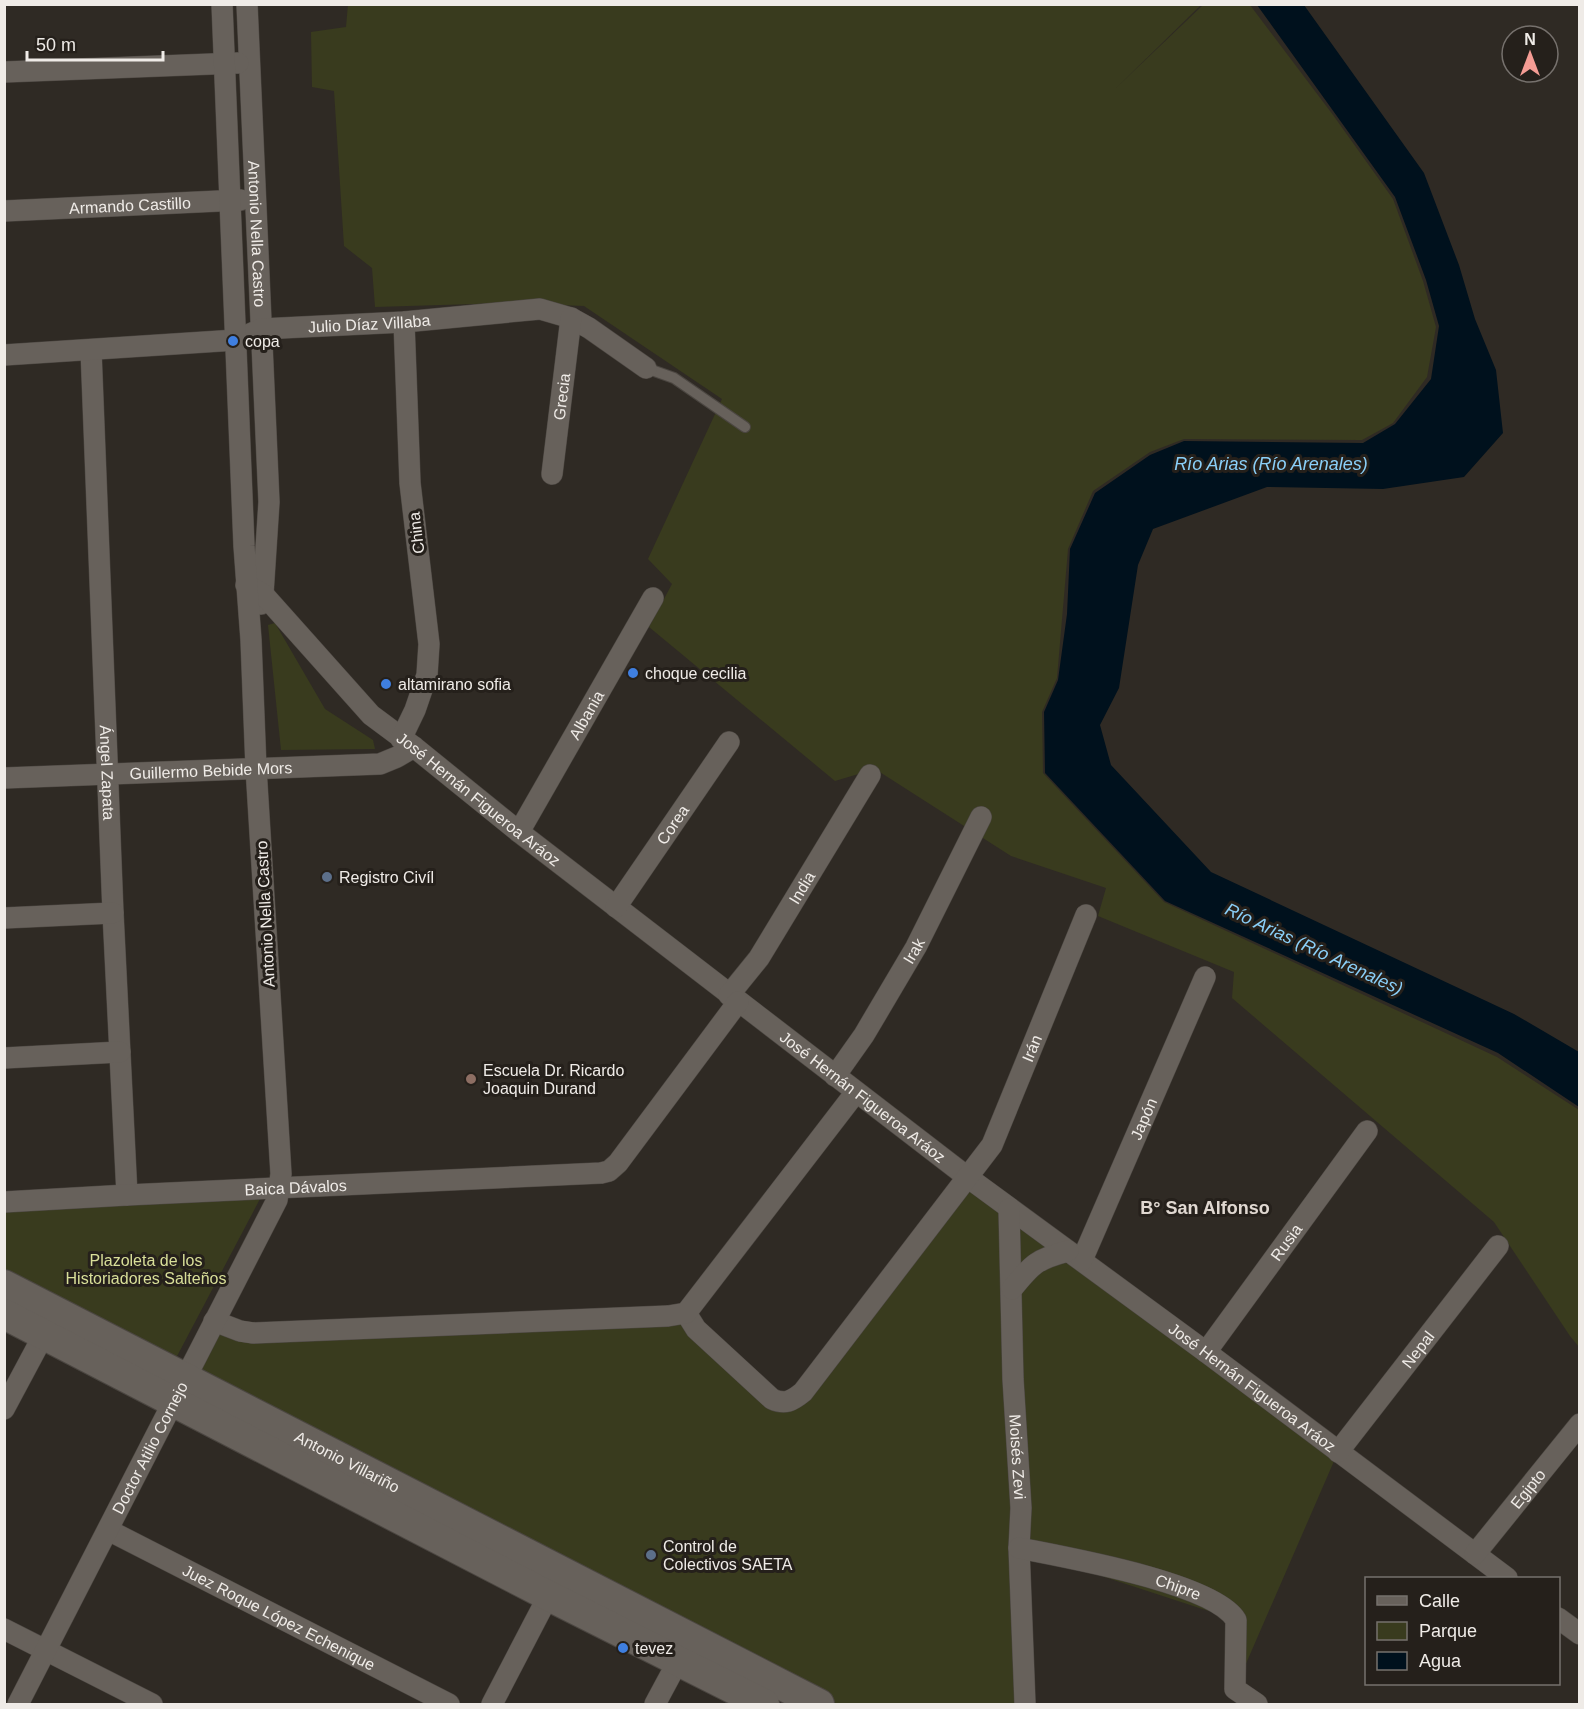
<svg xmlns="http://www.w3.org/2000/svg" width="1584" height="1709" viewBox="0 0 1584 1709" font-family="Arial,sans-serif">
<style>
.green{fill:#393b1e}
.water{fill:#00111d}
.lines{fill:none;stroke-linecap:round;stroke-linejoin:round}
.lane-casing{stroke:#4b4641;stroke-width:12}
.street-casing{stroke:#4b4641;stroke-width:22}
.secondary-casing{stroke:#4b4641;stroke-width:32}
.lane{stroke:#67615b;stroke-width:10}
.street{stroke:#67615b;stroke-width:21}
.secondary{stroke:#67615b;stroke-width:30}
.shop-dot{fill:#3f7fe0;stroke:#25201b;stroke-width:2}
.service-dot{fill:#5c6f8a;stroke:#25201b;stroke-width:2}
.education-dot{fill:#8d6e63;stroke:#25201b;stroke-width:2}
.labels{text-anchor:middle;stroke-width:6;stroke-linejoin:round;paint-order:stroke}
.street-label{font-size:16px;fill:#efebe7;stroke:#25201b}
.poi-label{font-size:16px;fill:#efebe7;stroke:#25201b;text-anchor:start}
.park-label{font-size:16px;fill:#d9df99;stroke:#25201b}
.water-label{font-size:18px;font-style:italic;fill:#8acff8;stroke:#25201b}
.neighbourhood-label{font-size:18px;font-weight:bold;fill:#e0d8d1;stroke:#25201b}
</style>
<rect width="100%" height="100%" fill="#2f2a24"/>
<path class="green" d="M 348,4 L 1201,5 L 1115,89 L 1203,5 L 1250,5 L 1333,115 L 1393,199 L 1423,281 L 1436,327 L 1427,377 L 1393,423 L 1362,440 L 1184,439 L 1150,452 L 1093,491 L 1068,549 L 1057,678 L 1042,712 L 1043,773 L 1164,902 L 1497,1057 L 1579,1110 L 1579,1347 L 1570,1336 L 1494,1222 L 1232,998 L 1234,972 L 1098,916 L 1106,888 L 1011,856 L 875,769 L 835,781 L 649,627 L 672,584 L 648,559 L 722,399 L 584,306 L 507,303 L 375,307 L 372,268 L 344,246 L 334,91 L 312,87 L 311,32 L 346,27 Z
M 275,623 L 325,709 L 373,740 L 375,749 L 281,750 L 268,625 Z
M 966,1176 L 1338,1452 L 1235,1689 L 1236,1620 L 1019,1549 L 1025,1704 L 819,1704 L 186,1379 L 214,1321 L 253,1333 L 686,1313 L 782,1403 Z
M 261,1197 L 175,1360 L 5,1272 L 5,1210 Z"/>
<path class="water" d="M 1257,5 L 1304,5 L 1424,173 L 1459,265 L 1475,319 L 1496,370 L 1503,433 L 1464,477 L 1383,489 L 1267,487 L 1153,529 L 1138,565 L 1119,688 L 1100,725 L 1111,765 L 1211,872 L 1514,1014 L 1579,1052 L 1579,1107 L 1498,1053 L 1165,901 L 1045,773 L 1044,712 L 1058,680 L 1067,614 L 1070,549 L 1095,493 L 1150,455 L 1184,441 L 1363,443 L 1395,424 L 1431,379 L 1439,326 L 1426,280 L 1395,197 Z"/>
<g class="lines">
<defs>
<path id="lane" d="M 646,368 L 674,378 L 745,427"/>
<g id="street">
<path id="s1" d="M 247,4 L 269,502 L 263,594 L 261,604"/>
<path d="M 4,72 L 238,63"/>
<path id="s2" d="M 4,211 L 241,200"/>
<path id="s3" d="M 91,350 L 113,913 L 127,1195"/>
<path id="s4" d="M 4,355 L 236,340 L 261,329 L 404,322 L 540,309 L 571,318 L 589,328 L 646,368"/>
<path id="s5" d="M 552,474 L 571,318"/>
<path id="s6" d="M 246,585 L 263,594 L 371,715 L 414,747 L 519,832 L 966,1176 L 1206,1352 L 1507,1578"/>
<path d="M 401,739 L 415,710 L 427,675 L 429,644 L 410,483 L 404,322"/>
<path id="s7" d="M 4,778 L 380,764 L 397,757 L 414,747"/>
<path id="s8" d="M 519,832 L 653,598"/>
<path id="s9" d="M 616,907 L 729,742"/>
<path d="M 4,918 L 113,913"/>
<path id="s10" d="M 729,995 L 759,958 L 870,775"/>
<path d="M 4,1058 L 120,1052"/>
<path id="s11" d="M 835,1076 L 864,1035 L 916,947 L 981,817"/>
<path id="s12" d="M 4,1202 L 127,1195 L 601,1173 L 609,1171 L 618,1163 L 738,1002"/>
<path id="s13" d="M 1009,1209 L 1013,1379 L 1021,1508 L 1019,1548 L 1025,1704"/>
<path id="s14" d="M 1082,1260 L 1205,977"/>
<path d="M 1012,1289 C 1032,1264 1037,1259 1068,1251"/>
<path id="s15" d="M 686,1313 L 696,1329 L 772,1399 C 785,1405 792,1401 803,1392 L 992,1145 L 1086,915"/>
<path d="M 214,1321 L 240,1331 L 253,1333 L 668,1316 L 686,1313 L 856,1092"/>
<path id="s16" d="M 1206,1352 L 1367,1131"/>
<path d="M 4,1409 L 50,1323"/>
<path id="s17" d="M 1338,1452 L 1498,1246"/>
<path id="s18" d="M 108,1530 L 449,1704"/>
<path id="s19" d="M 1019,1548 C 1064,1557 1214,1583 1236,1620 L 1235,1689 L 1257,1704"/>
<path id="s20" d="M 1475,1554 L 1580,1424"/>
<path d="M 1558,1618 L 1580,1634"/>
<path d="M 4,1629 L 152,1704"/>
<path id="s21" d="M 18,1704 L 277,1200 L 281,1174 L 256,768 L 251,640 L 244,546 L 222,4"/>
<path d="M 492,1704 L 554,1585"/>
<path d="M 655,1704 L 684,1650"/>
</g>
<g id="secondary">
<path id="s22" d="M 4,1285 L 819,1704"/>
<path d="M 4,1314 L 549,1596 L 764,1704"/>
</g>
</defs>
<use href="#lane" class="lane-casing"/>
<use href="#street" class="street-casing"/>
<use href="#secondary" class="secondary-casing"/>
<use href="#lane" class="lane"/>
<use href="#street" class="street"/>
<use href="#secondary" class="secondary"/>
</g>
<g class="shop-dot">
<circle cx="233" cy="341" r="6"/>
<circle cx="633" cy="673" r="6"/>
<circle cx="386" cy="684" r="6"/>
<circle cx="623" cy="1648" r="6"/>
</g>
<g class="service-dot">
<circle cx="327" cy="877" r="6"/>
<circle cx="651" cy="1555" r="6"/>
</g>
<circle class="education-dot" cx="471" cy="1079" r="6"/>
<g class="labels">
<g class="street-label">
<text dy="6" stroke="none"><textPath href="#s2" startOffset="126">Armando Castillo</textPath></text>
<text dy="6" stroke="none"><textPath href="#s1" startOffset="230">Antonio Nella Castro</textPath></text>
<text dy="6" stroke="none"><textPath href="#s4" startOffset="368">Julio Díaz Villaba</textPath></text>
<text dy="6" stroke="none"><textPath href="#s5" startOffset="78">Grecia</textPath></text>
<text transform="translate(416 533) rotate(-97)" y="6">China</text>
<text dy="6" stroke="none"><textPath href="#s8" startOffset="135">Albania</textPath></text>
<text dy="6" stroke="none"><textPath href="#s7" startOffset="207">Guillermo Bebide Mors</textPath></text>
<text dy="6" stroke="none"><textPath href="#s3" startOffset="423">Ángel Zapata</textPath></text>
<text dy="6" stroke="none"><textPath href="#s6" startOffset="318">José Hernán Figueroa Aráoz</textPath></text>
<text dy="6" stroke="none"><textPath href="#s9" startOffset="100">Corea</textPath></text>
<text dy="6" stroke="none"><textPath href="#s10" startOffset="130">India</textPath></text>
<text transform="translate(265 914) rotate(-93)" y="6">Antonio Nella Castro</text>
<text dy="6" stroke="none"><textPath href="#s11" startOffset="148">Irak</textPath></text>
<text dy="6" stroke="none"><textPath href="#s15" startOffset="572">Irán</textPath></text>
<text dy="6" stroke="none"><textPath href="#s6" startOffset="804">José Hernán Figueroa Aráoz</textPath></text>
<text dy="6" stroke="none"><textPath href="#s14" startOffset="154">Japón</textPath></text>
<text dy="6" stroke="none"><textPath href="#s12" startOffset="292">Baica Dávalos</textPath></text>
<text dy="6" stroke="none"><textPath href="#s16" startOffset="136">Rusia</textPath></text>
<text dy="6" stroke="none"><textPath href="#s17" startOffset="130">Nepal</textPath></text>
<text dy="6" stroke="none"><textPath href="#s6" startOffset="1290">José Hernán Figueroa Aráoz</textPath></text>
<text dy="6" stroke="none"><textPath href="#s21" startOffset="288">Doctor Atilio Cornejo</textPath></text>
<text dy="6" stroke="none"><textPath href="#s13" startOffset="248">Moisés Zevi</textPath></text>
<text dy="6" stroke="none"><textPath href="#s22" startOffset="386">Antonio Villariño</textPath></text>
<text dy="6" stroke="none"><textPath href="#s20" startOffset="84">Egipto</textPath></text>
<text dy="6" stroke="none"><textPath href="#s19" startOffset="164">Chipre</textPath></text>
<text dy="6" stroke="none"><textPath href="#s18" startOffset="192">Juez Roque López Echenique</textPath></text>
</g>
<g class="poi-label">
<text x="245" y="347">copa</text>
<text x="645" y="679">choque cecilia</text>
<text x="398" y="690">altamirano sofia</text>
<text x="339" y="883">Registro Civíl</text>
<text x="483" y="1076">Escuela Dr. Ricardo<tspan x="483" dy="18">Joaquin Durand</tspan></text>
<text x="663" y="1552">Control de<tspan x="663" dy="18">Colectivos SAETA</tspan></text>
<text x="635" y="1654">tevez</text>
</g>
<g class="park-label">
<text x="146" y="1266">Plazoleta de los<tspan x="146" dy="18">Historiadores Salteños</tspan></text>
</g>
<g class="water-label">
<text x="1271" y="470">Río Arias (Río Arenales)</text>
<text transform="translate(1314 949) rotate(25)" y="6">Río Arias (Río Arenales)</text>
</g>
<g class="neighbourhood-label">
<text x="1205" y="1214">B° San Alfonso</text>
</g>
</g>
<rect width="1584" height="1709" fill="none" stroke="#efebe7" stroke-width="12"/>
<rect x="1365" y="1577" width="195" height="108" fill="#25201b" stroke="#76716d" stroke-width="1.5"/>
<rect x="1377" y="1596" width="30" height="9" fill="#67615b" stroke="#76716d" stroke-width="1.5"/>
<text x="1419" y="1607" font-size="18" fill="#efebe7">Calle</text>
<rect x="1377" y="1622" width="30" height="18" fill="#393b1e" stroke="#76716d" stroke-width="1.5"/>
<text x="1419" y="1637" font-size="18" fill="#efebe7">Parque</text>
<rect x="1377" y="1652" width="30" height="18" fill="#00111d" stroke="#76716d" stroke-width="1.5"/>
<text x="1419" y="1667" font-size="18" fill="#efebe7">Agua</text>
<g transform="translate(1530 54)"><circle r="28" fill="#25201b" stroke="#76716d" stroke-width="1.5"/>
<path d="M0-4.5L10 22L0 15L-10 22Z" fill="#f59c94"/>
<text y="-9" font-size="16" font-weight="bold" text-anchor="middle" fill="#efebe7">N</text>
</g>
<path d="M27 51v9h136v-9" fill="none" stroke="#efebe7" stroke-width="3"/>
<text x="36" y="51" font-size="18" fill="#efebe7" stroke="#25201b" stroke-width="4.5" paint-order="stroke">50 m</text>
</svg>
